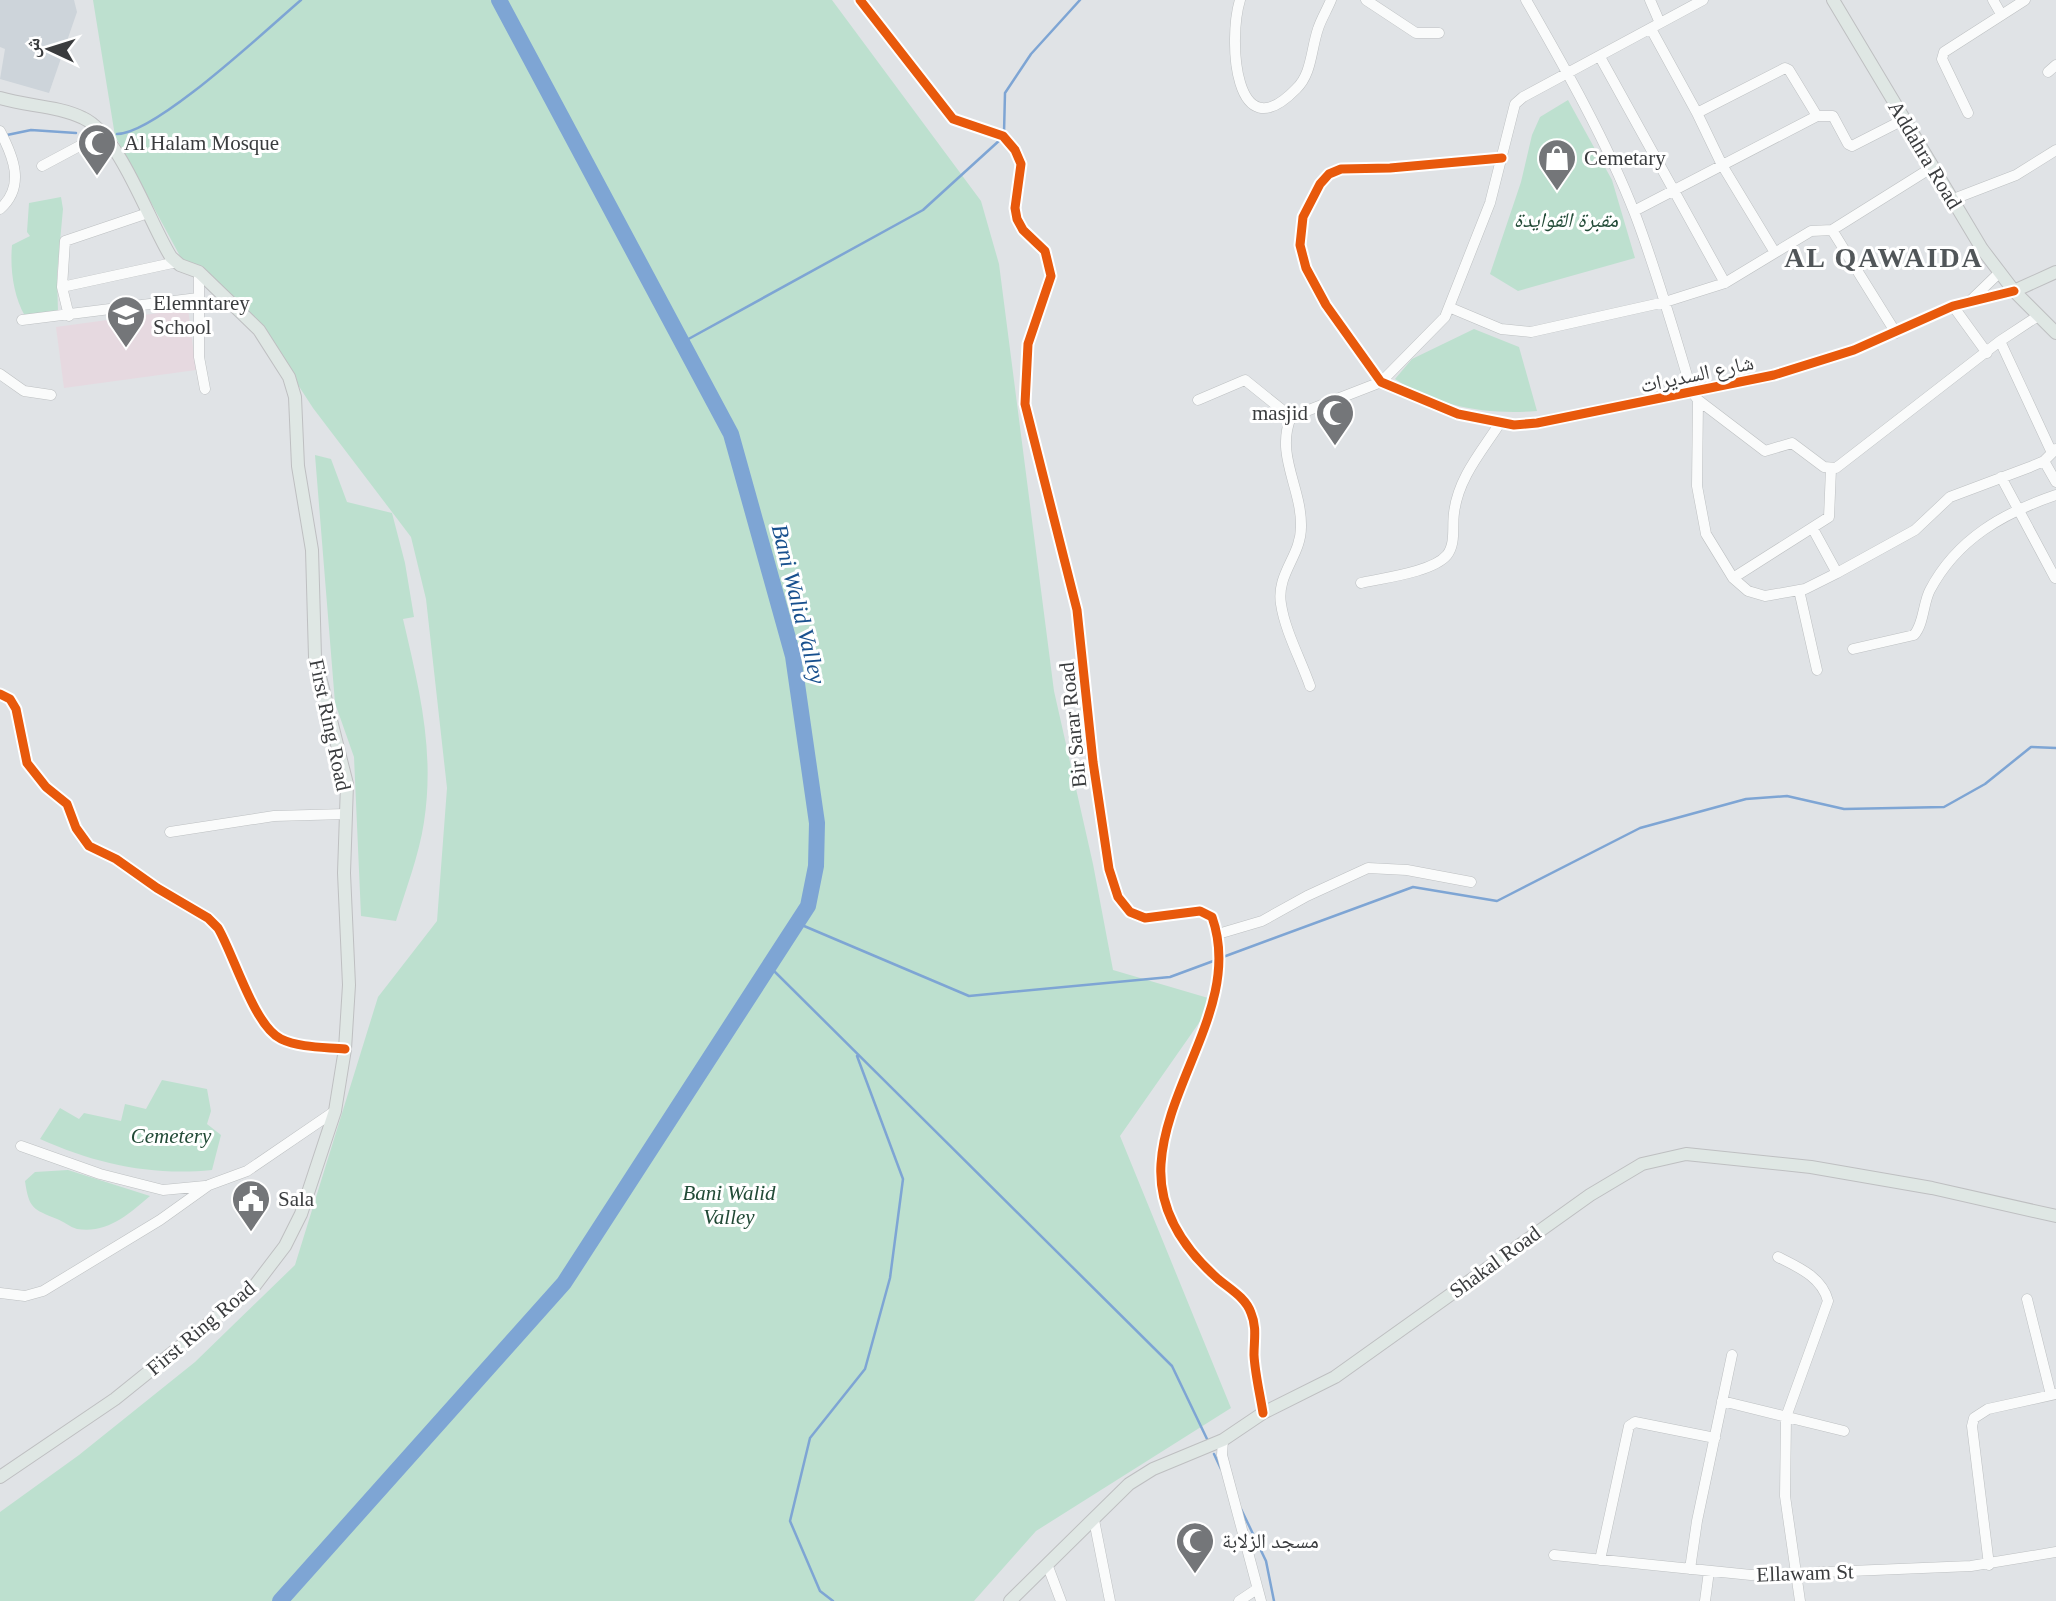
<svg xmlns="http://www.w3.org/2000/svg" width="2056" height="1601" viewBox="0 0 2056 1601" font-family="'Times New Roman','Noto Naskh Arabic',serif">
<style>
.built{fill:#cdd4da}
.education{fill:#e6d9e0}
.green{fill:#bde0cf}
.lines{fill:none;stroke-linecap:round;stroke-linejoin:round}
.stream{stroke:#7ea5d4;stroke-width:2.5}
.river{stroke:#7ea5d4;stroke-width:16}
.minor-casing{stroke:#bdc0c2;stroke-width:11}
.major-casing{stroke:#bebfc1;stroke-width:14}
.minor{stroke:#fafbfb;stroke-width:10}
.major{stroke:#dfe7e4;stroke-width:12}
.cycleway-casing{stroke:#fff;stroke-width:13}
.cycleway{stroke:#e8590c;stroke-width:9}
.labels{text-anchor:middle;stroke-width:6;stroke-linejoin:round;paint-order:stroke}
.poi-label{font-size:21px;fill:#3a3c3e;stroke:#fff;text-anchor:start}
.street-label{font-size:21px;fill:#3a3c3e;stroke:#fff}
.park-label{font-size:21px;font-style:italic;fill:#214a36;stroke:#fff}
.water-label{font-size:23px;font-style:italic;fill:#18508e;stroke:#fff}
.district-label{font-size:28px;font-weight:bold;letter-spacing:2px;fill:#515659;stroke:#fff}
</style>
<rect width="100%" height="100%" fill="#e0e3e6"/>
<path class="built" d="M 0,0 L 74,0 L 77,12 L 49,93 L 0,79 L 5,49 L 0,47 Z"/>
<path class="education" d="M 188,309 L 196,370 L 64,388 L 56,327 Z"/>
<path class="green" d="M 93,0 L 832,0 L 981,201 L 999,264 L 1054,691 L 1093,864 L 1113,970 L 1215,1000 L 1120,1136 L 1231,1408 L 1036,1531 L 974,1601 L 0,1601 L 0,1512 L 79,1455 L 195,1362 L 295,1265 L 378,997 L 437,921 L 447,788 L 426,599 L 411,537 L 313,408 L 276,351 L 187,269 L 115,136 Z
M 1568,100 L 1612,180 L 1635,258 L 1518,291 L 1490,274 L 1521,182 L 1532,135 L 1540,117 Z
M 61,197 L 63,209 L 57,274 L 58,313 L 25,316 C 13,295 10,268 12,245 L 30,236 L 27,232 L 29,203 Z
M 1474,329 L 1519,347 L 1537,411 C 1488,415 1437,407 1395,379 L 1412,359 Z
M 315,455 L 331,459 L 347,502 L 392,513 L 405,563 L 414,617 L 403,619 C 419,688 435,750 424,822 C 419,855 406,889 396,921 L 361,916 L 354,757 L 335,703 Z
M 162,1080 L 207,1089 L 211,1111 L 207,1124 L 221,1135 L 212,1170 C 151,1176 96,1164 40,1139 L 60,1108 L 79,1119 L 84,1113 L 121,1121 L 125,1104 L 146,1109 Z
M 68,1170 L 150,1196 C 129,1214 107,1234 77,1229 C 70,1227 63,1221 57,1219 C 33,1209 29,1209 25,1181 L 35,1172 Z"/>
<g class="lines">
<path class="stream" d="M 1004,133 L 1005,93 L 1031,54 L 1080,0
M 117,134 C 156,134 267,29 301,0
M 7,135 L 31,130 L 76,133
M 683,342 L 923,210 L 1001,139
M 797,923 L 969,996 L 1170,977 L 1216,960
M 1223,957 L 1413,887 L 1497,901 L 1640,828 L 1746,799 L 1787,796 L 1844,809 L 1944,807 L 1985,784 L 2031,747 L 2056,748
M 769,966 L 1172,1366 L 1207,1439
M 1214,1454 L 1221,1469
M 1241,1509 L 1266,1561 L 1274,1601
M 833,1601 L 820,1591 L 790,1521 L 810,1438 L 865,1369 L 890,1278 L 903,1179 L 857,1056"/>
<path class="river" d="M 280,1601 L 564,1283 L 808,906 L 816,866 L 817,823 L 793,656 L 731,434 L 499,0"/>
<defs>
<path id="minor" d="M 860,0 L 953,119 L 1003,136 L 1015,150 L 1021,164 L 1015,208 L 1017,219 L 1023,230 L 1045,251 L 1051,276 L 1028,344 L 1025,404 L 1077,610 L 1093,762 L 1109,869 L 1118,897 L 1130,912 L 1145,918 L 1200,911 L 1212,917 C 1242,1001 1166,1081 1161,1164 C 1158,1211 1184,1249 1218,1279 C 1230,1289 1246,1298 1251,1313 C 1257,1327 1254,1340 1254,1355 C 1255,1374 1260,1394 1263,1413
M 1240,0 C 1228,39 1234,153 1296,89 C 1312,74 1311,49 1318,29 C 1321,19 1327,10 1331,0
M 1366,0 L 1416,33 L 1439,33
M 1526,0 C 1565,68 1606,140 1635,214 C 1657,272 1674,332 1692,392 L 1698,400 L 1765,451 L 1792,443 L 1824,467 L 1836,468 L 2000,341 L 2038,316
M 1650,0 L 1660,23
M 1993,0 L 2001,14
M 1651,29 L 1697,113
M 1600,57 L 1725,283
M 2048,72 L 2056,65
M 1968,113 L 1942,59 L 1944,52 L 2025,0
M 0,131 C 13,156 26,186 0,209
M 1502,158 L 1390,168 L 1341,169 L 1329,174 L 1320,184 L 1303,217 L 1300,245 L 1306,268 L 1326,305 L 1381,382 L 1458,414 L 1514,425 L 1537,423 L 1774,375 L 1854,350 L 1953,306 L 2014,291
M 42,166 L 102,134
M 1951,200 L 2016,175 L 2056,150
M 1634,211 L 1817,116 L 1833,116 L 1848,144 L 1852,146 L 1903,120
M 1832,230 L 1896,333
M 1774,251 L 1722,165 L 1697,113 L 1785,68 L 1789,70 L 1817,116
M 199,272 L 199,357 L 205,389
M 62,287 L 177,262
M 1970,301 L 1999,273
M 1953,306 L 1987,353
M 1451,308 L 1501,329 L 1531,332 L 1665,302 L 1725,283 L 1811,231 L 1832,230 L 1931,168
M 69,316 L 62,287 L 65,241 L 148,213
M 22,320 L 198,298
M 2000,341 L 2052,453
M 0,374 L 24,391 L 51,395
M 1198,400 L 1245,380 L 1291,417
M 1698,400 L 1697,486 L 1706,534 L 1733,578 L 1748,591 L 1765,596 L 1805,589 L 1837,573 L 1915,530 L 1950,497 L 2030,467 L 2044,461 L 2056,449
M 2044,461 L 2056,482
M 2001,477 L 2055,578
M 1813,529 L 1837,573
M 1733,578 L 1829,517 L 1831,469
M 1361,583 C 1383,578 1433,572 1447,555 C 1456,544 1452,526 1454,513 C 1458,478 1482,451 1500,423
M 1799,590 L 1817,670
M 1853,649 L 1914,635 C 1924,624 1923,603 1930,590 C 1957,539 2003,513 2056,495
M 1310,686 C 1301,660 1285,631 1281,604 C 1276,574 1301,556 1301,527 C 1302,488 1275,455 1291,417 L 1381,382 L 1445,317 L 1490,203 L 1515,104 L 1523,97 L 1703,0
M 0,694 L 10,699 L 16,709 L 27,763 L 46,787 L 67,804 L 76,828 L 89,846 L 116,859 L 157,888 L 208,918 L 218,928 C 234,955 254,1026 281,1039 C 300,1048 325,1047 345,1049
M 170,832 L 274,816 L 346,814
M 1218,934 L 1262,921 L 1307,896 L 1368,868 L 1407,870 L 1471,882
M 21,1146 L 100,1174 L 163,1190 L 205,1186
M 1778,1257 C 1798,1267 1822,1277 1828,1301 L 1786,1417 L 1785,1496 L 1800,1601
M 0,1293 L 25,1296 L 43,1291 L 160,1220 L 209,1185 L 247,1171 L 335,1111
M 2027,1299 L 2051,1395
M 1722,1401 L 1844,1431
M 1223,1440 L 1222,1455 L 1261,1601
M 1094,1520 L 1110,1601
M 1554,1555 L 1751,1575 L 1971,1566 L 2056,1552
M 1600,1560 L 1629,1426 L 1635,1422 L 1715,1438
M 1047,1564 L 1061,1601
M 1989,1565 L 1972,1426 L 1974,1418 L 1988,1409 L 2056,1394
M 1690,1569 L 1697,1521 L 1732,1355
M 1239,1601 L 1257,1589
M 1705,1601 L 1709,1571"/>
<path id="major" d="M 1833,0 L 1982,249 L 2014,291 L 2056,333
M 0,98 C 26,106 59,106 83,118 C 120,135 149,222 171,257 L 180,265 L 199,272 L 259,330 L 289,377 L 295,397 L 298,466 L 312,550 L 315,657 L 347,784 L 344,873 L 349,985 L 345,1049 L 335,1111 L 301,1214 L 285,1246 L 253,1288 L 115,1399 L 0,1477
M 2014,291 L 2056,272
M 1010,1601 L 1129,1484 L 1153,1469 L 1223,1440 L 1263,1413 L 1335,1377 L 1590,1195 L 1642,1164 L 1686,1154 L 1811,1167 L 1932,1188 L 2056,1216"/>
</defs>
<use href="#minor" class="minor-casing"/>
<use href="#major" class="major-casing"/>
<use href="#minor" class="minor"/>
<use href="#major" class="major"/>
<defs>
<path id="cycleway" d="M 860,0 L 953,119 L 1003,136 L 1015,150 L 1021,164 L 1015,208 L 1017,219 L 1023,230 L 1045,251 L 1051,276 L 1028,344 L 1025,404 L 1077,610 L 1093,762 L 1109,869 L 1118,897 L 1130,912 L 1145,918 L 1200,911 L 1212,917 C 1242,1001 1166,1081 1161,1164 C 1158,1211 1184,1249 1218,1279 C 1230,1289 1246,1298 1251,1313 C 1257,1327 1254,1340 1254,1355 C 1255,1374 1260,1394 1263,1413
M 1502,158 L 1390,168 L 1341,169 L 1329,174 L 1320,184 L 1303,217 L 1300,245 L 1306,268 L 1326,305 L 1381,382 L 1458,414 L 1514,425 L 1537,423 L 1774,375 L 1854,350 L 1953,306 L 2014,291
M 0,694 L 10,699 L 16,709 L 27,763 L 46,787 L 67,804 L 76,828 L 89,846 L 116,859 L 157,888 L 208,918 L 218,928 C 234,955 254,1026 281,1039 C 300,1048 325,1047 345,1049"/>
</defs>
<use href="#cycleway" class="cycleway-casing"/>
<use href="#cycleway" class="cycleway"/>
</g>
<defs>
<symbol id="mosque-pin" viewBox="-11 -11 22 30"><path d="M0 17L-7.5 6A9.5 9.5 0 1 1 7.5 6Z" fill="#747679" stroke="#fff"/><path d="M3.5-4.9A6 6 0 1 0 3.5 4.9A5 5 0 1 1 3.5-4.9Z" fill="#fff"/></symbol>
<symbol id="shop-pin" viewBox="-11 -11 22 30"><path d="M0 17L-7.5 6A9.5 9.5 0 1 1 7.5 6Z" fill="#747679" stroke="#fff"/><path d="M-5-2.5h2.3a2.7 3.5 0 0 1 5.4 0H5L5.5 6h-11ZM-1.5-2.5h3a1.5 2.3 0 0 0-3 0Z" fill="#fff"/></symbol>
<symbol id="school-pin" viewBox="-11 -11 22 30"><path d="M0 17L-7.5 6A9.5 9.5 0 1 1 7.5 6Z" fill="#747679" stroke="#fff"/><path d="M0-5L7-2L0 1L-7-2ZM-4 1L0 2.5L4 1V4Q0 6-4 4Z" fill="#fff"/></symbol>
<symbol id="civic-pin" viewBox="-11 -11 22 30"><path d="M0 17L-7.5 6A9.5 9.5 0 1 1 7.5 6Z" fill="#747679" stroke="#fff"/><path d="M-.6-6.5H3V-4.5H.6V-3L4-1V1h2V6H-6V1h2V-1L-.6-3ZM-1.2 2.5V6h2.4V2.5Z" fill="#fff"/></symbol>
</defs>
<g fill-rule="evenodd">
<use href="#mosque-pin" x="75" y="121" width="44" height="60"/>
<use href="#shop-pin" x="1535" y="136" width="44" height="60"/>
<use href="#school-pin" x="104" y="293" width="44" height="60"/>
<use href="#mosque-pin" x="1313" y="391" width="44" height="60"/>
<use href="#civic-pin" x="229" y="1177" width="44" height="60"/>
<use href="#mosque-pin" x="1173" y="1519" width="44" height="60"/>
</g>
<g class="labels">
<g class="poi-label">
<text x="124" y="150">Al Halam Mosque</text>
<text x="1584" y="165">Cemetary</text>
<text x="153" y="310">Elemntarey<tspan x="153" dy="24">School</tspan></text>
<text x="1308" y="420" text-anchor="end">masjid</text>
<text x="278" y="1206">Sala</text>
<text x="1222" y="1548">مسجد الزلابة</text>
</g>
<g class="street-label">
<text transform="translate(1925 155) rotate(59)" y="7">Addahra Road</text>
<text transform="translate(1697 374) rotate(-12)" y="7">شارع السديرات</text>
<text transform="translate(330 725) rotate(78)" y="7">First Ring Road</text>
<text transform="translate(1073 725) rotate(-96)" y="7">Bir Sarar Road</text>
<text transform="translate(1495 1262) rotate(-36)" y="7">Shakal Road</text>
<text transform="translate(201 1328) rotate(-40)" y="7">First Ring Road</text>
<text transform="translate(1805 1573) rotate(-2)" y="7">Ellawam St</text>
</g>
<g class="park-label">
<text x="1566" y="227">مقبرة القوايدة</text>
<text x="171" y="1143">Cemetery</text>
<text x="729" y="1200">Bani Walid<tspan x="729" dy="24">Valley</tspan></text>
</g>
<g class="water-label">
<text transform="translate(799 604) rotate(76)" y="8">Bani Walid Valley</text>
</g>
<g class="district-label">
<text x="1884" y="267">AL QAWAIDA</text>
</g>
</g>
<g transform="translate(49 49) rotate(274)" stroke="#ffffff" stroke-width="5" paint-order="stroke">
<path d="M0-5L12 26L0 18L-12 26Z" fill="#3a3c3e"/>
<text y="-10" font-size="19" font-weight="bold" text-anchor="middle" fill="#3a3c3e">ش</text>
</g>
</svg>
